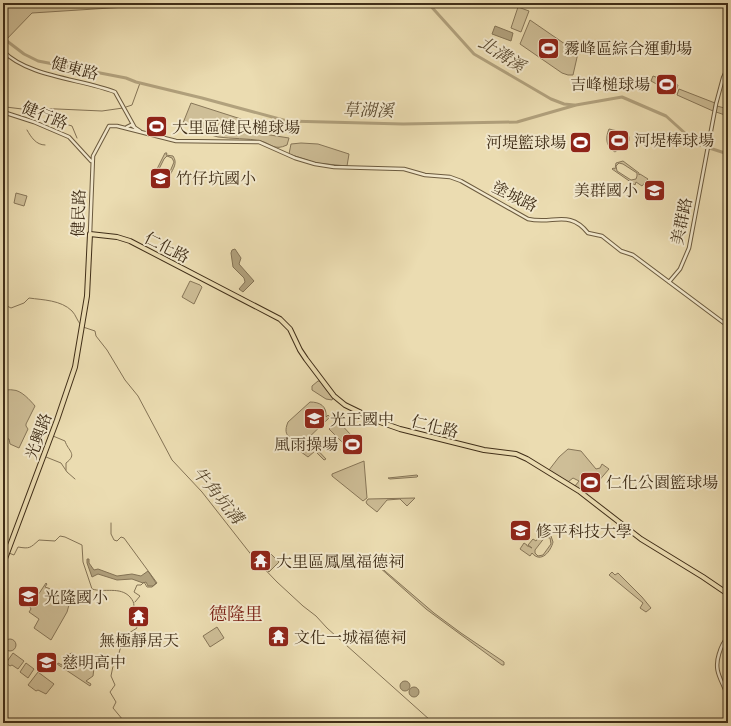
<svg xmlns="http://www.w3.org/2000/svg" width="731" height="726" viewBox="0 0 731 726" font-family="Vollkorn,'Noto Serif TC',serif">
<style>
.green{fill:#cebe97;stroke:#877658;fill-rule:evenodd}
.water{fill:#b1a17d;stroke:#847355}
.lines{fill:none;stroke-linecap:round;stroke-linejoin:round}
.stream{stroke:#847355;stroke-width:1}
.river{stroke:#b1a17d;stroke-width:3}
.minor-casing{stroke:#6b5a3e;stroke-width:4.5}
.major-casing{stroke:#402e18;stroke-width:6}
.minor{stroke:#f2e8cc;stroke-width:2.5}
.major{stroke:#ebdcb1;stroke-width:4}
.labels{text-anchor:middle;stroke-width:4;stroke-linejoin:round;paint-order:stroke}
.poi-label{font-size:16px;fill:#402e18;stroke:#f2e8cc;text-anchor:start}
.street-label{font-size:16px;fill:#402e18;stroke:#f2e8cc}
.water-label{font-size:17px;font-style:italic;fill:#5c4b31;stroke:#f2e8cc}
.quarter-label{font-size:18px;fill:#7a1f14;stroke:#f2e8cc}
</style>
<rect width="100%" height="100%" fill="#ebdcb1"/>
<filter id="stains"><feTurbulence type="fractalNoise" baseFrequency=".005" numOctaves="4"/><feColorMatrix values="0 0 0 0 .2 0 0 0 0 .09 0 0 0 0 .02 0 0 0 .5 -.17"/></filter>
<radialGradient id="worn" r=".72"><stop offset=".6" stop-color="#630" stop-opacity="0"/><stop offset="1" stop-color="#630" stop-opacity=".3"/></radialGradient>
<path class="green" d="M 3,3 L 188,3 L 32,13 L 3,43 Z
M 518,7 L 529,11 L 521,32 L 511,28 Z
M 530,20 L 578,53 L 573,75 L 568,75 L 562,73 L 520,44 Z
M 653,76 L 678,85 L 675,94 L 651,81 Z
M 679,89 L 715,103 L 713,111 L 677,95 Z
M 191,103 L 241,119 L 254,129 L 270,135 L 289,138 L 287,145 C 274,151 272,144 261,141 C 247,138 232,139 218,137 C 205,134 194,128 183,123 Z
M 717,106 L 728,109 L 728,116 L 716,112 Z
M 150,120 L 166,124 L 162,135 L 148,131 Z
M 609,129 L 627,133 L 629,137 L 629,141 L 615,152 C 606,147 605,138 609,129 Z
M 301,143 L 318,144 L 349,154 L 347,166 L 316,163 L 289,154 L 291,144 Z
M 165,153 L 167,153 L 166,155 L 173,156 C 178,163 173,169 170,175 C 165,178 161,177 157,172 L 155,176 L 154,175 ZM 167,156 L 172,158 L 174,162 L 169,174 L 163,175 L 160,173 L 159,169 L 164,159 Z
M 623,161 L 639,173 L 639,175 L 640,174 L 648,179 L 642,186 L 636,182 L 635,185 L 612,169 L 613,168 L 615,169 L 616,163 ZM 619,163 L 623,164 L 637,173 L 637,176 L 636,179 L 631,180 L 617,171 L 616,166 Z
M 16,193 L 27,196 L 24,206 L 14,203 Z
M 190,281 L 200,285 L 202,287 L 194,304 L 182,297 Z
M 318,381 L 320,381 L 333,398 L 332,400 L 326,399 L 312,390 L 312,386 Z
M 3,389 C 7,391 9,389 13,390 C 21,390 30,400 35,406 L 26,424 L 26,426 L 28,429 L 19,448 L 10,444 L 9,439 L 3,438 Z
M 310,402 C 320,402 327,406 326,417 L 328,415 L 330,417 L 301,445 C 294,437 281,439 288,422 Z
M 338,421 L 351,435 L 343,443 L 329,429 Z
M 313,445 L 326,459 L 324,460 L 315,451 L 308,457 L 297,449 L 303,446 L 307,450 Z
M 568,449 L 581,451 L 596,469 L 600,468 L 602,464 L 609,469 L 591,490 L 586,494 L 575,486 L 579,481 L 573,478 L 568,482 L 549,470 L 559,457 Z
M 364,461 L 367,498 L 363,501 L 332,476 L 332,474 Z
M 417,475 L 418,476 L 417,477 L 390,479 L 388,478 Z
M 415,498 L 407,506 L 400,499 L 387,500 L 377,512 L 367,504 L 366,502 L 368,499 Z
M 545,529 L 547,531 L 545,534 L 551,536 L 553,542 C 551,551 541,564 532,553 L 530,556 L 520,549 L 524,543 L 527,545 L 527,546 L 528,546 L 532,548 L 528,545 L 533,539 L 536,541 ZM 545,537 L 550,538 L 551,544 L 543,555 L 538,556 L 535,553 L 535,550 Z
M 270,553 L 279,562 L 269,572 L 261,564 Z
M 378,565 L 434,613 L 461,633 L 504,662 L 504,665 L 502,665 L 426,609 L 378,566 Z
M 612,572 L 615,575 L 618,573 L 642,597 L 651,608 L 646,612 L 640,608 L 643,603 L 609,575 Z
M 46,583 L 47,584 L 45,587 L 51,589 L 54,593 L 56,593 L 59,590 L 69,605 L 67,612 L 51,640 L 34,628 L 39,619 L 29,612 L 31,609 L 30,607 Z
M 217,627 L 224,638 L 210,647 L 203,636 Z
M4 645a6 6 0 1 1 12 0a6 6 0 1 1-12 0Z
M 13,653 L 24,661 L 18,669 L 12,665 L 10,666 L 6,663 Z
M 72,653 L 89,664 L 94,668 L 93,676 L 86,681 L 91,684 L 90,686 L 57,664 L 58,663 L 62,665 L 64,656 Z
M 26,663 L 34,669 L 28,678 L 20,672 Z
M 38,672 L 54,684 L 46,694 L 38,690 L 36,691 L 28,685 Z"/>
<path class="water" d="M 495,26 L 513,33 L 511,41 L 492,34 Z
M 235,249 L 241,258 L 239,264 L 254,281 L 243,292 L 239,289 L 245,282 L 244,278 L 233,267 L 231,253 L 232,250 Z
M 87,559 L 89,559 L 89,563 L 94,570 L 98,569 L 117,576 L 132,574 L 141,576 L 148,571 L 156,583 L 153,586 L 148,586 L 146,582 L 143,583 L 132,579 L 117,580 L 98,574 L 92,577 L 87,563 Z
M400 686a5 5 0 1 1 10 0a5 5 0 1 1-10 0Z
M409 692a5 5 0 1 1 10 0a5 5 0 1 1-10 0Z"/>
<g class="lines">
<path class="stream" d="M 3,105 L 6,107 L 30,110 L 35,108 L 102,111 L 123,108
M 126,107 L 132,105 L 140,83
M 30,110 L 53,116 L 62,123 L 72,126 L 77,138
M 27,130 C 31,137 36,145 45,145
M 3,299 L 5,300 L 7,306 L 11,308 L 24,303 L 29,298 C 43,300 61,300 72,311 C 76,315 77,321 81,325
M 83,327 L 95,331 L 96,336 L 107,350 L 125,380 L 138,396 L 172,460 L 202,492 L 253,557 L 277,582 L 303,606 L 316,616 L 327,628 L 430,720 L 435,723
M 53,436 L 65,441 C 68,451 78,454 66,463 L 66,470
M 46,457 L 61,463 L 67,472 L 75,479
M 111,523 L 111,534 L 114,540 L 117,541 L 121,537 L 124,538 L 157,583 L 152,587 L 147,587 L 144,582 L 141,585 L 137,585 L 134,592 L 140,596 L 135,602
M 9,553 L 14,555 L 18,547 C 30,549 30,548 39,540 L 55,541 L 60,536 L 65,537 L 82,545 L 83,562 L 92,589 C 104,593 120,586 130,597 C 136,604 134,607 131,614 L 137,628 L 124,636 L 116,663 L 113,666 L 111,676 L 115,685 L 110,692 L 116,702 L 113,708 L 123,720 L 122,723"/>
<path class="river" d="M 428,3 L 474,54 L 551,99 L 564,104 L 574,105
M 3,38 L 24,54 L 38,61 L 126,78 L 136,82 L 202,98 L 287,121 L 403,124 L 517,122 L 576,105 L 622,97 L 666,116 L 697,144 L 728,154"/>
<defs>
<path id="minor" d="M 3,51 C 28,77 82,79 115,92 L 135,128
M 3,112 L 34,122 L 69,137 L 91,161
M 127,127 L 131,125 L 140,131
M 90,234 L 93,156 L 109,126 L 117,126 L 176,141 L 259,142 L 295,158 L 315,164 L 334,167 L 404,169 L 425,175 L 450,177 L 461,181 L 528,219 C 553,225 569,209 588,233 L 602,236 L 621,251 L 633,255 L 728,326
M 669,282 L 680,269 L 689,248 L 716,104 L 723,78 L 728,67
M 728,637 C 723,642 721,647 719,654 C 713,673 723,680 728,698"/>
<path id="major" d="M 3,564 L 57,420 L 75,367 L 87,296 L 90,234 L 117,237 L 130,241 L 280,319 L 290,329 L 300,350 L 306,359 L 334,396 L 345,405 L 380,422 L 400,429 L 484,450 L 516,454 L 527,459 L 579,491 L 641,539 L 703,577 L 728,594"/>
</defs>
<use href="#minor" class="minor-casing"/>
<use href="#major" class="major-casing"/>
<use href="#minor" class="minor"/>
<use href="#major" class="major"/>
</g>
<defs>
<symbol id="stadium-square" viewBox="-11 -11 22 22"><rect x="-9" y="-9" width="18" height="18" rx="4" fill="#8f2418" stroke="#f2e8cc"/><path d="M0-5a6.5 5 0 1 0 0 10a6.5 5 0 1 0 0-10ZM-3.5-1.8h7v3.6h-7Z" fill="#fff"/></symbol>
<symbol id="school-square" viewBox="-11 -11 22 22"><rect x="-9" y="-9" width="18" height="18" rx="4" fill="#8f2418" stroke="#f2e8cc"/><path d="M0-5L7-2L0 1L-7-2ZM-4 1L0 2.5L4 1V4Q0 6-4 4Z" fill="#fff"/></symbol>
<symbol id="university-square" viewBox="-11 -11 22 22"><rect x="-9" y="-9" width="18" height="18" rx="4" fill="#8f2418" stroke="#f2e8cc"/><path d="M0-5L7-2L0 1L-7-2ZM-4 1L0 2.5L4 1V4Q0 6-4 4Z" fill="#fff"/></symbol>
<symbol id="temple-square" viewBox="-11 -11 22 22"><rect x="-9" y="-9" width="18" height="18" rx="4" fill="#8f2418" stroke="#f2e8cc"/><path d="M0-6L5-2H3V0L6.5 2.5H4V6H1.5V3h-3V6H-4V2.5H-6.5L-3 0V-2H-5Z" fill="#fff"/></symbol>
</defs>
<g fill-rule="evenodd">
<use href="#stadium-square" x="536" y="36" width="25" height="25"/>
<use href="#stadium-square" x="654" y="72" width="25" height="25"/>
<use href="#stadium-square" x="144" y="114" width="25" height="25"/>
<use href="#stadium-square" x="606" y="128" width="25" height="25"/>
<use href="#stadium-square" x="568" y="130" width="25" height="25"/>
<use href="#school-square" x="148" y="166" width="25" height="25"/>
<use href="#school-square" x="642" y="178" width="25" height="25"/>
<use href="#school-square" x="302" y="406" width="25" height="25"/>
<use href="#stadium-square" x="340" y="432" width="25" height="25"/>
<use href="#stadium-square" x="578" y="470" width="25" height="25"/>
<use href="#university-square" x="508" y="518" width="25" height="25"/>
<use href="#temple-square" x="248" y="548" width="25" height="25"/>
<use href="#school-square" x="16" y="584" width="25" height="25"/>
<use href="#temple-square" x="126" y="604" width="25" height="25"/>
<use href="#temple-square" x="266" y="624" width="25" height="25"/>
<use href="#school-square" x="34" y="650" width="25" height="25"/>
</g>
<g class="labels">
<g class="poi-label">
<text x="564" y="54">霧峰區綜合運動場</text>
<text x="650" y="90" text-anchor="end">吉峰槌球場</text>
<text x="172" y="133">大里區健民槌球場</text>
<text x="634" y="146">河堤棒球場</text>
<text x="566" y="148" text-anchor="end">河堤籃球場</text>
<text x="176" y="184">竹仔坑國小</text>
<text x="638" y="196" text-anchor="end">美群國小</text>
<text x="330" y="425">光正國中</text>
<text x="338" y="450" text-anchor="end">風雨操場</text>
<text x="606" y="488">仁化公園籃球場</text>
<text x="536" y="537">修平科技大學</text>
<text x="276" y="567">大里區鳳凰福德祠</text>
<text x="44" y="603">光隆國小</text>
<text x="294" y="643">文化一城福德祠</text>
<text x="139" y="646" text-anchor="middle">無極靜居天</text>
<text x="62" y="668">慈明高中</text>
</g>
<g class="street-label">
<text transform="translate(75 68) rotate(15)" y="6">健東路</text>
<text transform="translate(45 115) rotate(22)" y="6">健行路</text>
<text transform="translate(515 196) rotate(26)" y="6">塗城路</text>
<text transform="translate(78 213) rotate(-88)" y="6">健民路</text>
<text transform="translate(681 221) rotate(-78)" y="6">美群路</text>
<text transform="translate(167 247) rotate(27)" y="6">仁化路</text>
<text transform="translate(435 426) rotate(14)" y="6">仁化路</text>
<text transform="translate(38 436) rotate(-70)" y="6">光興路</text>
</g>
<g class="water-label">
<text transform="translate(502 54) rotate(33)" y="6">北溝溪</text>
<text transform="translate(368 110) rotate(1)" y="6">草湖溪</text>
<text transform="translate(218 495) rotate(50)" y="6">牛角坑溝</text>
</g>
<g class="quarter-label">
<text x="236" y="620">德隆里</text>
</g>
</g>
<rect width="731" height="726" fill="none" stroke="#ebdcb1" stroke-width="16"/>
<rect x="4" y="4" width="723" height="718" fill="none" stroke="#402e18" stroke-width="2"/>
<rect x="8" y="8" width="715" height="710" fill="none" stroke="#402e18"/>
<rect width="100%" height="100%" filter="url(#stains)"/>
<rect width="100%" height="100%" fill="url(#worn)"/>
</svg>
